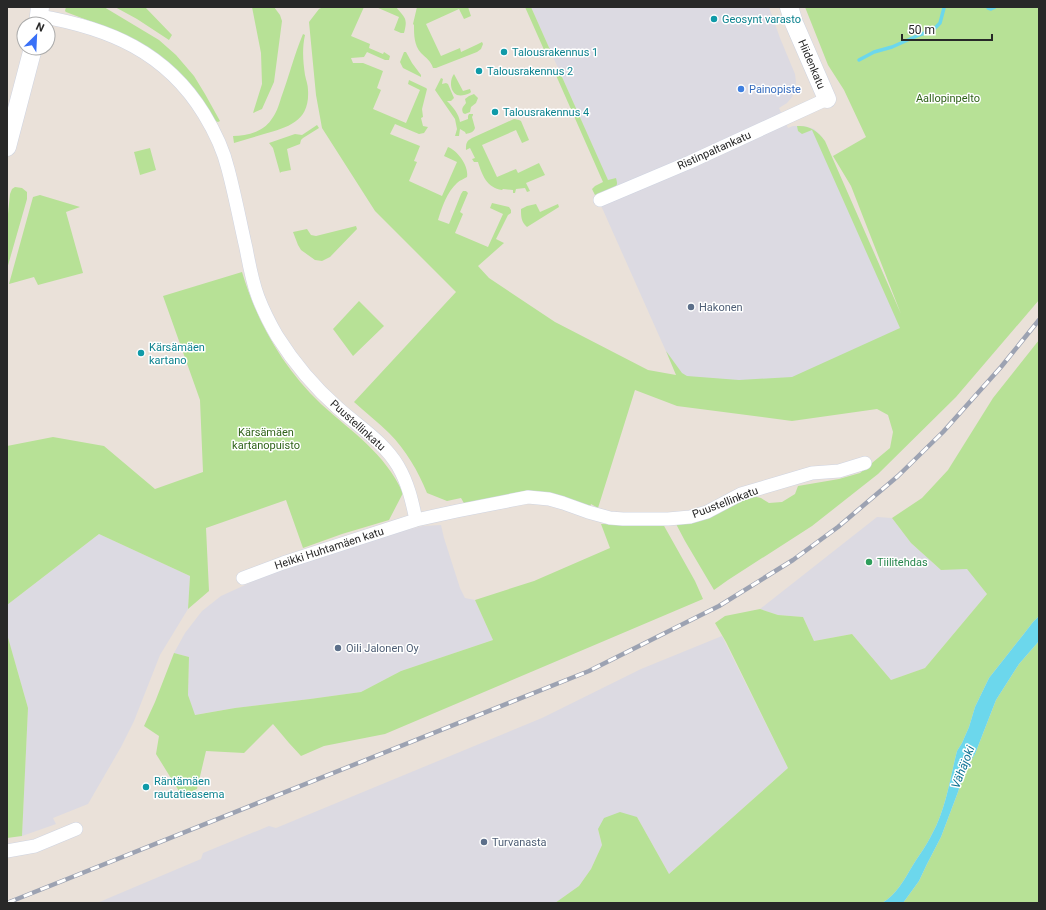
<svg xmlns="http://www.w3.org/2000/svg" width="1046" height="910" viewBox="0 0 1046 910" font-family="Roboto,sans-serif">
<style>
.industrial{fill:#dcdae2}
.green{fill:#b7e196}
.water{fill:#6cd7ec}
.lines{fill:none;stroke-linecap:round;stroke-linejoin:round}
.stream{stroke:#6cd7ec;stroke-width:3.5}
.street-casing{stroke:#cfd4e1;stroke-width:14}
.secondary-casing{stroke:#cfd4e1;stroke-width:19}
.street{stroke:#fff;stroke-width:13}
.secondary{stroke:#fff;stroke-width:18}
.rail-casing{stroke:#9ca2b2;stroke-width:4.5}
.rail{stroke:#fff;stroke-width:3;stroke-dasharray:9;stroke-linecap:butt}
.culture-dot{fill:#0f9aa8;stroke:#fff;stroke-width:1.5}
.shop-dot{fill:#3f7fe0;stroke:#fff;stroke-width:1.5}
.service-dot{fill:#5c6f8a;stroke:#fff;stroke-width:1.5}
.leisure-dot{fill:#2e9e5b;stroke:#fff;stroke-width:1.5}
.labels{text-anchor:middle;stroke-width:3;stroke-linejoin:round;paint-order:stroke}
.culture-label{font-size:11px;fill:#0d838f;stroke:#fff;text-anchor:start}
.street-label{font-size:11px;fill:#282828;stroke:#fff}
.shop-label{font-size:11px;fill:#366cbe;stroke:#fff;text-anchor:start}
.park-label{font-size:11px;fill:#30631a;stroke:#fff}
.service-label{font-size:11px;fill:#4e5e75;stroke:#fff;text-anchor:start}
.leisure-label{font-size:11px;fill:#27864d;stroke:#fff;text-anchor:start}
.water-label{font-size:12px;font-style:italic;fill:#0f7495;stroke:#fff}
</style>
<rect width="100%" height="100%" fill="#eae1d9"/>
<path class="industrial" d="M 531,7 L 769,7 L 780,38 L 795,74 L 796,82 L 795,90 L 792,97 L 787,103 L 779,108 L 788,128 L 793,126 L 804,126 L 814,129 L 822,137 L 907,328 L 759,393 L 677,376 L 603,210 L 593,191 L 609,183 Z
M 877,517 L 892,518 L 911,543 L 941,570 L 967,568 L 987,594 L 925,668 L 891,680 L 852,634 L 814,641 L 803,617 L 778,615 L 760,609 Z
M 441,525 L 444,538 L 460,588 L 465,598 L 475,600 L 493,640 L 401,671 L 361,692 L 310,699 L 235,708 L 194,715 L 188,695 L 189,657 L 174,653 L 185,633 L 202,611 L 221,596 L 256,580 L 299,564 L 381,537 L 423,526 Z
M 99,534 L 190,576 L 188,609 L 160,655 L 134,721 L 121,747 L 88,804 L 53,818 L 56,824 L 42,829 L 22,836 L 28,708 L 7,634 L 7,605 Z
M 722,636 L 788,768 L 669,874 L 637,817 L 598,829 L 602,845 L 591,869 L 579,886 L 555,903 L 97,903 L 201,859 L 203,853 L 269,826 L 276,828 L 542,718 L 641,669 Z"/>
<path class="green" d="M 66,7 L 104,7 L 159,40 L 176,55 L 194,76 L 205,94 L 220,121 L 218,122 L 215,121 L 203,101 L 193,88 L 178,71 L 157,54 L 121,33 L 66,12 L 65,11 Z
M 115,7 L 145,7 L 172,35 L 169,40 L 137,19 Z
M 252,7 L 274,7 L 280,15 L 282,21 L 274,82 L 262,109 L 253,113 L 262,84 L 261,53 Z
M 323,7 L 364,7 L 351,36 L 370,44 L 369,48 L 383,54 L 384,52 L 390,56 L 389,60 L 385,60 L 367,52 L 364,57 L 351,58 L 353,63 L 363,63 L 383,71 L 377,88 L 381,90 L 373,109 L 406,123 L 420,90 L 408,84 L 409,80 L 426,88 L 427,89 L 422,109 L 423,117 L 421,118 L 423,126 L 428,127 L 424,133 L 419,134 L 395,124 L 390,134 L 420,146 L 414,161 L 417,162 L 409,181 L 442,196 L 457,162 L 444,156 L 448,147 C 458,151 469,166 467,177 C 464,179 460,180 457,183 C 447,192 442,207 438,220 L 449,224 L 461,194 L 463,191 L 466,191 L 468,193 L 460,212 L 463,214 L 455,233 L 488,247 L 503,214 L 490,208 L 492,203 L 509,207 L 511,210 L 511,213 L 508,215 L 496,239 L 504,243 L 478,266 L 489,278 L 555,322 L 648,370 L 676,375 L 666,351 L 682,373 L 687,376 L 739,380 L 792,377 L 900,328 L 812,130 L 802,134 L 798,131 L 797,126 C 809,125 818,131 825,141 L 901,314 L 851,186 L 833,156 L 866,137 L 844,90 L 828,65 L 805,7 L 1039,7 L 1039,300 L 956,397 L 878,474 L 812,526 L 728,580 L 714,590 L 685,541 L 675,522 L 752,496 L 761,498 L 769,503 L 782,502 L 795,494 L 798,486 L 839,479 L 860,473 L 890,448 L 893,432 L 888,415 L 877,409 L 792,421 L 677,406 L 635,390 L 598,508 L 591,504 L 590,507 L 566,500 L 465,505 L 461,498 L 447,501 L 427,493 C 418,471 406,450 389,433 C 378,422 365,412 354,402 L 456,292 L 375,211 L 322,128 L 316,95 L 309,22 L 319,9 Z
M 376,7 L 396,7 C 405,18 408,18 404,33 L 401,33 L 394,30 L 399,17 Z
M 417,7 L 468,7 L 471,16 L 464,19 L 459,9 L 426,24 L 441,56 L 460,48 L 461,52 L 476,45 L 482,42 L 483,44 L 481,49 L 477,52 L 436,68 L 433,68 C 431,61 426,58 421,53 C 414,45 414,35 414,25 L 413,24 Z
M 525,7 L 531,7 L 551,52 L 545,52 Z
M 303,34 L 305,35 C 302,48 303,62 305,75 C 306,80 308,85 308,90 C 310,121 289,127 264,134 C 254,137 244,140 234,143 L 233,136 C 246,136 263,132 271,120 C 276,114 279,105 281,98 C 289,77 294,55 303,34 Z
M 404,52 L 406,52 L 412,63 L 421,75 L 421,77 L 403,68 L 400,62 Z
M 558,68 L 608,180 L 616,178 C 617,182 618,185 615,187 L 597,196 L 595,195 L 592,189 L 595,186 L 603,182 L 555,73 Z
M 454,74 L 463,91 L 470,89 L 471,92 L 470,93 C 466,95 461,96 457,95 C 449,91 450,79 454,74 Z
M 441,78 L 443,79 L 442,84 L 446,83 L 448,84 L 454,98 L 451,101 L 447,101 C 453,107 459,114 460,122 L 468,119 L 468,116 L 469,114 L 473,114 L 473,115 L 472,117 L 475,128 C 474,132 470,133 466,134 L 465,132 L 460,129 L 459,136 L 455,136 L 457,129 L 455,119 L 435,90 Z
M 474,94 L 478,98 L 476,103 L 471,107 L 470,112 L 465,114 L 463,113 C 461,108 463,107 466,103 L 465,99 L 469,96 Z
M 514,119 L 519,120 L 521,121 L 529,140 L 522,143 L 516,130 L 482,145 L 497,177 L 516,169 L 518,173 L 539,163 L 545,175 L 526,183 L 530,191 L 527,192 L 525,188 L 516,189 L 515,193 L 513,193 L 513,190 L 503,189 L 502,190 C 487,188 482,175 478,162 L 474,162 L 472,159 L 475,158 L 470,148 L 466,150 C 466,144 466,141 472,138 Z
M 317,125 L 319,128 L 303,138 L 301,140 L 300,144 L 287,149 L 291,170 L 281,172 L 280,173 L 273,148 L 269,143 L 295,134 L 302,135 Z
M 150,148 L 156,170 L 140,175 L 134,152 Z
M 15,187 L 22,188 L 27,192 L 27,199 L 7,269 L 7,224 L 10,194 L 12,189 Z
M 40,195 L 80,207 L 66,212 L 83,273 L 38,285 L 34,277 L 9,284 L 33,197 Z
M 536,204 L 540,212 L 558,204 L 559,207 L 527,227 C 521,222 521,216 521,209 L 527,206 Z
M 356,226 L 357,229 L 330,257 L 322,261 L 315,260 L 301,250 L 298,245 L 293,232 L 307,229 L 311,235 L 316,236 Z
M 242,272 C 257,322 283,368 321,404 C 353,433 384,452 403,493 L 389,520 L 342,534 L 303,548 L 286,500 L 206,528 L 209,591 L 188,609 L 190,576 L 99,534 L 7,605 L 7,446 L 53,437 L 104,446 L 155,489 L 203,472 L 200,400 L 163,296 Z
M 359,301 L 384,326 L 353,356 L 333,329 Z
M 1039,340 L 1039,616 L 1033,622 L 1023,635 L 989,678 L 975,707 L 969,727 L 962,743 L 957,751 C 950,778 946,809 932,834 C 927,845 919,855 913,865 C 904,880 897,894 882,903 L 555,903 L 579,886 L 591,869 L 602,845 L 598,829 L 604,818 L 620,812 L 637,817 L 669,874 L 788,768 L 726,642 L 715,623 L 725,616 L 760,609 L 778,615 L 803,617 L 814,641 L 852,634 L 891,680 L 925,668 L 987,594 L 967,569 L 941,570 L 911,543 L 892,518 L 922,498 L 948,470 L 993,398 Z
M 601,524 L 635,525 L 663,524 L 695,581 L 703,599 L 385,734 L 324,746 L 301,756 L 289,743 L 273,724 L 244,753 L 206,751 L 197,789 L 182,796 L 156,754 L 159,736 L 144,726 L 155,702 L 174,653 L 189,657 L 188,695 L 195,715 L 235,708 L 310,699 L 361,692 L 401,671 L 493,640 L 475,600 L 534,581 L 610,548 Z
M 7,634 L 28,708 L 22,836 L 7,838 Z
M 1039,641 L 1039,903 L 903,903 L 919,881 L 927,864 L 941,837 L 958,792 L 965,770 L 975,754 L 996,700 L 1019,664 Z"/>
<path class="water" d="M 1039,616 L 1039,641 L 1019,664 L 996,700 L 975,754 L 965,770 L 958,792 L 941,837 L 927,864 L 919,881 L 903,903 L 882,903 C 897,894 904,880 913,865 C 919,855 927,845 932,834 C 946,809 950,778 957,751 L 962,743 L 969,727 L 975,707 L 989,678 L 1023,635 L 1033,622 Z"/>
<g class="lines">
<path class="stream" d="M 988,7 L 988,8 L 991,9 L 995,7
M 859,60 L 874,52 L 892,47 L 919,35 L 933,30 L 940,23 L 944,8"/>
<defs>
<path id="street" d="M 39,16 C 109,28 166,52 204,114 C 215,132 223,148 228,169 C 235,195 240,222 246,248 C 249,264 252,281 258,297 C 263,310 270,324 277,336 C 294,363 314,387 338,408 C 358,426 384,442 398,466 C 408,483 412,501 416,520 L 457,511 L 528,497 L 549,499 L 563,503 L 588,512 L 610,518 L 623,519 L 668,519 L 690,517 L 707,512 L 741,494 L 812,473 L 839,471 L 865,463
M 600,200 L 690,162 L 827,99
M 243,578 L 283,563 L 416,520
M 7,851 L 35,846 L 76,829"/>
<path id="secondary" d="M 789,7 L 794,23 L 827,99
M 38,24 L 40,7
M 7,147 L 33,48"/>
</defs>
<use href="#street" class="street-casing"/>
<use href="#secondary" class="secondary-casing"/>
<use href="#street" class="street"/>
<use href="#secondary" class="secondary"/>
<defs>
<path id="rail" d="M 7,903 L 589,671 L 719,606 L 793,560 L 838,527 L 898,476 L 943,432 L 1001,367 L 1039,320"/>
</defs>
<use href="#rail" class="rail-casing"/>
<use href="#rail" class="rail"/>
</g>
<g class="culture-dot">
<circle cx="714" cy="19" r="4"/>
<circle cx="504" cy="52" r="4"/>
<circle cx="479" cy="71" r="4"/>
<circle cx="495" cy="112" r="4"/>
<circle cx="141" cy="353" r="4"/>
<circle cx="146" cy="787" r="4"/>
</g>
<circle class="shop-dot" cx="741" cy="89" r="4"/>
<g class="service-dot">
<circle cx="691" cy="307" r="4"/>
<circle cx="338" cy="648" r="4"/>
<circle cx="484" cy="842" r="4"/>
</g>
<circle class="leisure-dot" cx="869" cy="562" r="4"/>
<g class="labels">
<g class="culture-label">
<text x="722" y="23">Geosynt varasto</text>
<text x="512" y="56">Talousrakennus 1</text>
<text x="487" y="75">Talousrakennus 2</text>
<text x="503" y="116">Talousrakennus 4</text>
<text x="149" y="351">Kärsämäen<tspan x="149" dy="13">kartano</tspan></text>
<text x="154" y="785">Räntämäen<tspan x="154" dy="13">rautatieasema</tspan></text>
</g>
<g class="street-label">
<text transform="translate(812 64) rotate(67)" y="4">Hiidenkatu</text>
<text transform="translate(714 150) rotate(-24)" y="4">Ristinpaltankatu</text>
<text transform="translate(358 425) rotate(42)" y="4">Puustellinkatu</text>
<text transform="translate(725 502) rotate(-21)" y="4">Puustellinkatu</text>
<text transform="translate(329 548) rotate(-18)" y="4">Heikki Huhtamäen katu</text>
</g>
<g class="shop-label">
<text x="749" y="93">Painopiste</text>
</g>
<g class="park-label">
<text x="948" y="102">Aallopinpelto</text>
<text x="266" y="436">Kärsämäen<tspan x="266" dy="13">kartanopuisto</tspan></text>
</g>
<g class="service-label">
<text x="699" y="311">Hakonen</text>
<text x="346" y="652">Oili Jalonen Oy</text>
<text x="492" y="846">Turvanasta</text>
</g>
<g class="leisure-label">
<text x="877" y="566">Tiilitehdas</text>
</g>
<g class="water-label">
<text transform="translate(963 767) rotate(-69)" y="4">Vähäjoki</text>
</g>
</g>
<rect width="1046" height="910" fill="none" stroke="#282828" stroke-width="16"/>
<g transform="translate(36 36) rotate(24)"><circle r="19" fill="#ffffff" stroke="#a9a9a9"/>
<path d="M0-3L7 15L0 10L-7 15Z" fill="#3970f7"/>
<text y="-6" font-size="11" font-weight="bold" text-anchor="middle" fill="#282828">N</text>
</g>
<path d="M902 34v6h90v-6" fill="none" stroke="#282828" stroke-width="2"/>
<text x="908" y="34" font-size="12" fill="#282828" stroke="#ffffff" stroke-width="3" paint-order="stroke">50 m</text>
</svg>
